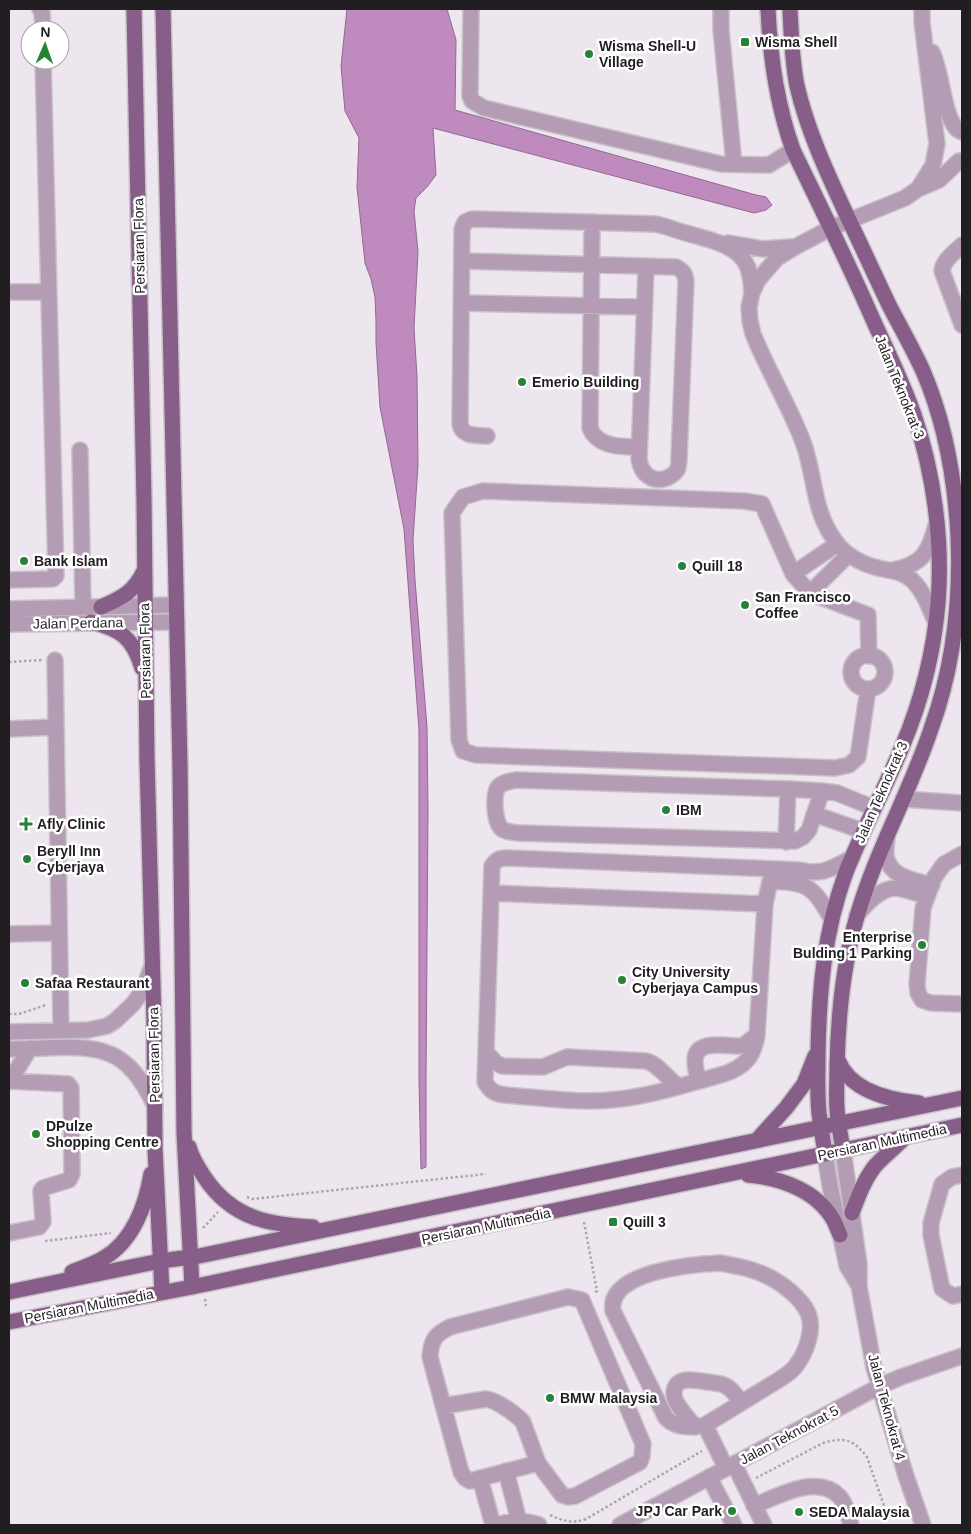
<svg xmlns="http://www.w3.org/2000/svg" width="971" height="1534" viewBox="0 0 971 1534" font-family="Helvetica,sans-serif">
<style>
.water{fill:#bf8bbf;stroke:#906a90}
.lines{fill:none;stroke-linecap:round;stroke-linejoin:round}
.minor-casing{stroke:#c9c2c9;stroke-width:18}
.major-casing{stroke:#c9c2c9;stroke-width:18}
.path{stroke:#aca6ac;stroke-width:2.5;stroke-dasharray:2.5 2.5;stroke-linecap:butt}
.minor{stroke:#b49db4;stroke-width:15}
.major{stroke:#865e87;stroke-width:15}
.poi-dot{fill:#258335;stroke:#fff;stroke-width:2}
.labels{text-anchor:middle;stroke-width:5;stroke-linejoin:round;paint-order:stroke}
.poi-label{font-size:14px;font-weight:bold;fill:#211e21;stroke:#fff;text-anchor:start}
.street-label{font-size:14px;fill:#211e21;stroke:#fff}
</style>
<rect width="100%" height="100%" fill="#eee6ee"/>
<path class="water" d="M 347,9 L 447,9 L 456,40 L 455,110 L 756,195 L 766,197 L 772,205 L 766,210 L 754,213 L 433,128 L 436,175 L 427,187 L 416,198 L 414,211 L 418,252 L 414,328 L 417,377 L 418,465 L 413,540 L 415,580 L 427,727 L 428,808 L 426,1081 L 426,1167 L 421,1169 L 419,1082 L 419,730 L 404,529 L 380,407 L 376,343 L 376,321 L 375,297 L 371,279 L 365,263 L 357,187 L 359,138 L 345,111 L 341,66 Z"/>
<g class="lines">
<defs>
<path id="minor" d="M 40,9 L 42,13 L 43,30
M 471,9 L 470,96 L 472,101 L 484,108 L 721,164 L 769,165 L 793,150
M 721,9 L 721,30 L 734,164
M 922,9 L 922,22 L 937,144 L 933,165 L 918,189 L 905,198 L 831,228 L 795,247 L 777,258 L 758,280 L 752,293 L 749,307 L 750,321 L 753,334 C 768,371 789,405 803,442 C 816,477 812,511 836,542 C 845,555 862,564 878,568 C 890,571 903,571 913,581 C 924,592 929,607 935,621
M 932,52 C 942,72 943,113 956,128 C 957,130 960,131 962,132
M 918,189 L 939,180 L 959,161 L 962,161
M 592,222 L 590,428 C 597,447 622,447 639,447
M 728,243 L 763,249 L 791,247
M 962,245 C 955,252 943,260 942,271 L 962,325
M 462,261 L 676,267 C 683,271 685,273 686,281 L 679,458 C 679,462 679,467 677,470 C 675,474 671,476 667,478 C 652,483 641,474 639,459 L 646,267
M 9,292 L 49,292
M 461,303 L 644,307
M 487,436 C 477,435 462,437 460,424 L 462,229 L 465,222 L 472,219 L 655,224 C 666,226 675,230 686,233 C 705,239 733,243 745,262 C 751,271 751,282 752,293
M 80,450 L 83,607
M 893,570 C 922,565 929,552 936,525
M 793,574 L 837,544
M 9,580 L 53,579 L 56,576 L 43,60
M 810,593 L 848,555
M 9,609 L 176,605
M 9,624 L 177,622
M851 672a17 17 0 1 1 34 0a17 17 0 1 1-34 0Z
M 55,660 L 61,1031
M 868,689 L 858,757 L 849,765 L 835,768 L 476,755 L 463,751 L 459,740 L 452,513 L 463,497 L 483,491 L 744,501 L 762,504 L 793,574 L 810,593 L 868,615 L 869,656
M 9,729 L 56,727
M 517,780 L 788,789 L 822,791 L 809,830 L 803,837 L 795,841 L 517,833 C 512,832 506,832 502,829 C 494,823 493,795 498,787 C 503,782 510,781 517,780 Z
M 822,791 L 837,793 L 874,808
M 903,799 L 962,803
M 814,814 L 863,831
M 887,836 C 887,843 885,850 886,856 C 890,878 915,880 932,885
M 786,842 L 788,789
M 962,854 L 944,864 L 934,878 L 923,908 L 917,984 L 918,993 L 922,1000 L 931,1003 L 962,1004
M 491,893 L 765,904
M 857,915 C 866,904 880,888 896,888 C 906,889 917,894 927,896
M 831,918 C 812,885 808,883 770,881 L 765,904 L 757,1035 C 754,1056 745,1067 724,1074 C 690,1083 655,1095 620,1099 C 583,1104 543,1098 506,1095 C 495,1094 490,1091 485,1082 L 492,866 C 496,860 499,858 507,858 L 799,870 C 823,876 831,868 852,858
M 9,934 L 59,933
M 9,1032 L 88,1030 L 107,1026 L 115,1021 L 133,1004 L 143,990 L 152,966
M 9,1049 C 38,1050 83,1042 110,1054 C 118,1057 128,1065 134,1072 C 143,1082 149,1094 155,1106
M 486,1052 L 495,1062 L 502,1066 L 543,1067 L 567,1057 L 646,1061 C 658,1064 667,1078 678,1086
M 9,1081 L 68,1084 L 71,1088 L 72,1174 L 69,1180 L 43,1188 L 41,1191 L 43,1222 L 39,1227 L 9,1233
M 10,1081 L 30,1048
M 698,1081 C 697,1075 695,1067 695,1061 C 695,1039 725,1046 739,1046 L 744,1045 L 757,1035
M 843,1150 L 859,1264 L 859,1286 L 874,1368 L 905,1473 L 923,1525
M 825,1154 L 830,1186 L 847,1266 L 859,1286
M 962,1175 L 952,1177 L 942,1184 L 931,1223 L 931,1235 L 942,1289 L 953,1296 L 962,1294
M 721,1263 C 737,1266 754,1269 769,1277 C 782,1283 802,1299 808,1313 C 815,1330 806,1353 795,1367 C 788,1376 774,1382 764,1389 C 744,1401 725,1413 705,1425 C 691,1428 676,1429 666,1418 L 613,1311 C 607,1271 694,1264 721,1263 Z
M 568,1297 L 582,1300 L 643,1444 L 642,1456 L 640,1462 L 575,1496 L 568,1497 L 562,1495 L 538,1463 L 470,1481 L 465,1478 L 461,1472 L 430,1357 C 431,1339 436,1334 450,1327 Z
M 443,1406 L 486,1399 C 496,1400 516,1414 523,1422 L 538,1463
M 705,1425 L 726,1468
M 695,1427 C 689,1419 674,1403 674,1395 C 673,1375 695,1380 707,1382 C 713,1383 721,1383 726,1386 C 733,1390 737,1396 741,1403
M 734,1464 L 764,1525
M 506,1471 L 519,1521
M 709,1477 L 734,1525
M 480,1478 L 493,1525
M 754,1506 C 777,1496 817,1474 839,1496 C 846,1503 848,1516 851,1525
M 497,1525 C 511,1520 525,1520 539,1525
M 620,1525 L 880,1386 L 901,1377 L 962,1356"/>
<path id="major" d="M 134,9 L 144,501 L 147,759 L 154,1022 L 155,1148 L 162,1292
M 163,9 L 180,766 L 184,1132 L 192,1287
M 768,9 C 770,56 777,105 793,150 C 819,204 846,258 870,313 C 885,347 902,380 914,415 C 934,473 943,542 938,603 C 934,651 921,702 902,747 C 885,789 863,829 846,872 C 824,932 819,991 818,1054 C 818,1074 817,1093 819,1113 C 821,1127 823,1141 825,1154
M 790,9 C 791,34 792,61 797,86 C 808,133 829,177 849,220 C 863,249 876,278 890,307 C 901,328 913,349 923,371 C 945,422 955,480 958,535 C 961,600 953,668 931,729 C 910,792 877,849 858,913 C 843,963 838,1015 837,1067 C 837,1081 836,1095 837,1109 C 838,1123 841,1137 843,1150
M 101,607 C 122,598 134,592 144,571
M 91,622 C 121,629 133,638 142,668
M 838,1060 C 850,1091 890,1100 919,1103
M 757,1140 L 786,1108 L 804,1084 L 815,1056
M 189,1147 C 192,1159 199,1169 205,1178 C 232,1218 268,1225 313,1227
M 748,1175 C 780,1178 817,1190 834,1221 C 836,1225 838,1231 840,1235
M 852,1213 C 858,1197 864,1180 875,1166 C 884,1156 895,1148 904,1138
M 72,1272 C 82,1268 94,1264 104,1258 C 133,1241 146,1205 151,1174
M 9,1292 L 160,1261 L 199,1256 L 962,1098
M 9,1322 L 192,1287 L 962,1125"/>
</defs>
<use href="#minor" class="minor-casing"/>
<use href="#major" class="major-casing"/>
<path class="path" d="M 9,662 L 42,660
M 9,1014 L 19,1014 L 46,1005
M 247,1197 L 252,1199 L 486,1174
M 584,1222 L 597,1291 L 594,1293
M 203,1228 L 218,1212
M 45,1241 L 111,1233
M 205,1299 L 206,1306
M 756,1478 L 823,1443 C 844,1437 853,1439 867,1457 L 888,1517
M 550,1515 C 563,1521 572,1524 586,1519 L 702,1451"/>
<use href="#minor" class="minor"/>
<use href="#major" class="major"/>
</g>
<g class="poi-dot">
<rect x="740" y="37" width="10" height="10" rx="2.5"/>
<circle cx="589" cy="54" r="5"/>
<circle cx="522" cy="382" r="5"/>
<circle cx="24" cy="561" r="5"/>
<circle cx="682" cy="566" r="5"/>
<circle cx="745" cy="605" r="5"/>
<circle cx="666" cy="810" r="5"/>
<path d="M23.5 816.5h5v5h5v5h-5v5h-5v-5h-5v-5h5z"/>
<circle cx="27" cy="859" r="5"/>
<circle cx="922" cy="945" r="5"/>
<circle cx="622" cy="980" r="5"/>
<circle cx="25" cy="983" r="5"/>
<circle cx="36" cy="1134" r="5"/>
<rect x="608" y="1217" width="10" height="10" rx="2.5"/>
<circle cx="550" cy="1398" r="5"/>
<circle cx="732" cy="1511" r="5"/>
<circle cx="799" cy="1512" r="5"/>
</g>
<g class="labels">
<g class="poi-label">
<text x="755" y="47">Wisma Shell</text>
<text x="599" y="51">Wisma Shell-U<tspan x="599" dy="16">Village</tspan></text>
<text x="532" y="387">Emerio Building</text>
<text x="34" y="566">Bank Islam</text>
<text x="692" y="571">Quill 18</text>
<text x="755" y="602">San Francisco<tspan x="755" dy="16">Coffee</tspan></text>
<text x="676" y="815">IBM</text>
<text x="37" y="829">Afly Clinic</text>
<text x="37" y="856">Beryll Inn<tspan x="37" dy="16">Cyberjaya</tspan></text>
<text x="912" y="942" text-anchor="end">Enterprise<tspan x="912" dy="16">Bulding 1 Parking</tspan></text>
<text x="632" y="977">City University<tspan x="632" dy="16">Cyberjaya Campus</tspan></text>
<text x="35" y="988">Safaa Restaurant</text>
<text x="46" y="1131">DPulze<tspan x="46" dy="16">Shopping Centre</tspan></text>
<text x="623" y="1227">Quill 3</text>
<text x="560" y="1403">BMW Malaysia</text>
<text x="722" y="1516" text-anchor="end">JPJ Car Park</text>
<text x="809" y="1517">SEDA Malaysia</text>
</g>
<g class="street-label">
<text transform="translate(139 246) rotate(-91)" y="5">Persiaran Flora</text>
<text transform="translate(900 387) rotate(68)" y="5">Jalan Teknokrat 3</text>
<text transform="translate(78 623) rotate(-1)" y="5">Jalan Perdana</text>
<text transform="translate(145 651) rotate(-91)" y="5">Persiaran Flora</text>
<text transform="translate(881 792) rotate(-66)" y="5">Jalan Teknokrat 3</text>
<text transform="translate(154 1055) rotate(-91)" y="5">Persiaran Flora</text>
<text transform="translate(882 1142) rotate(-12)" y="5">Persiaran Multimedia</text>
<text transform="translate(486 1226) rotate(-12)" y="5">Persiaran Multimedia</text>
<text transform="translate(89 1306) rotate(-11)" y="5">Persiaran Multimedia</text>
<text transform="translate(887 1407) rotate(75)" y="5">Jalan Teknokrat 4</text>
<text transform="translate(789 1435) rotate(-28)" y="5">Jalan Teknokrat 5</text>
</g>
</g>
<rect width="971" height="1534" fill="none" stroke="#211e21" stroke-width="20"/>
<g transform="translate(45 45) rotate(2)"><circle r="24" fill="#ffffff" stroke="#a6a5a6"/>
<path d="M0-4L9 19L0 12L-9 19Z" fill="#258335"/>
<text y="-8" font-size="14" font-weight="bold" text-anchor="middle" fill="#211e21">N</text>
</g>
</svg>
